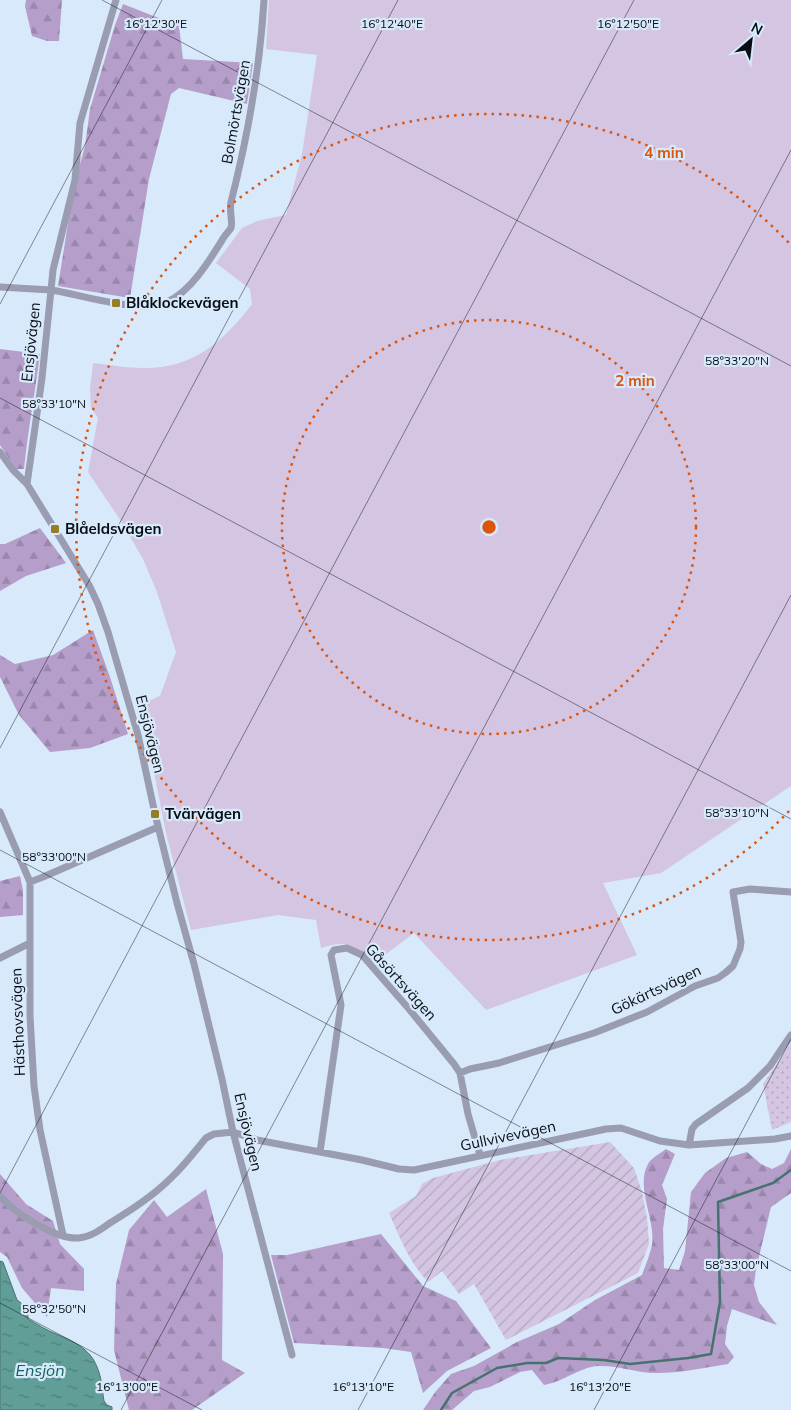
<svg xmlns="http://www.w3.org/2000/svg" width="791" height="1410" viewBox="0 0 791 1410" font-family="Mulish,sans-serif">
<style>
.grass{fill:url(#grass-dots)}
.forest{fill:url(#forest-firs)}
.park{fill:#d4c5e2}
.garden{fill:url(#garden-furrows)}
.water{fill:url(#water-ripples);stroke:#467370}
.lines{fill:none;stroke-linecap:round;stroke-linejoin:round}
.stream{stroke:#467370;stroke-width:2.5}
.street{stroke:#9a9db1;stroke-width:7}
.ticks{fill:none;stroke:#080e14;stroke-width:1;stroke-opacity:0.45}
.ring{fill:none;stroke:#dd550c;stroke-width:2.5;stroke-dasharray:2.5 5}
.poi-dot{fill:#967e26;stroke:#d7e9fa;stroke-width:2}
.labels{text-anchor:middle;stroke-width:4.5;stroke-linejoin:round;paint-order:stroke}
.street-label{font-size:15px;fill:#080e14;stroke:#d7e9fa}
.poi-label{font-size:15px;font-weight:bold;fill:#080e14;stroke:#d7e9fa;text-anchor:start}
.water-label{font-size:16px;font-style:italic;fill:#0d645d;stroke:#d7e9fa}
.ticks-label{font-size:12px;text-anchor:middle;fill:#080e14;stroke:#d7e9fa;stroke-width:4.5;stroke-linejoin:round;paint-order:stroke}
.centre{fill:#dd550c;stroke:#d7e9fa;stroke-width:2.5}
.ring-label{font-size:15px;text-anchor:middle;font-weight:bold;fill:#dd550c;stroke:#d7e9fa;stroke-width:4.5;stroke-linejoin:round;paint-order:stroke}
</style>
<defs>
<pattern id="grass-dots" width="8" height="8" patternUnits="userSpaceOnUse" patternTransform="scale(1.25)"><rect width="8" height="8" fill="#d4c5e2"/><path d="M2 2h.1M6 6h.1" fill="none" stroke="#b4a8c1" stroke-width="1.8" stroke-linecap="round"/></pattern>
<pattern id="forest-firs" width="22" height="20" patternUnits="userSpaceOnUse" patternTransform="scale(1.25)"><rect width="22" height="20" fill="#b59ec9"/><path d="M5 1l3.5 6h-7zM16 11l3.5 6h-7z" fill="#9a87ac"/></pattern>
<pattern id="garden-furrows" width="10" height="10" patternUnits="userSpaceOnUse" patternTransform="scale(1.25)"><rect width="10" height="10" fill="#d4c5e2"/><path d="M-1 1l2-2M0 10L10 0M9 11l2-2" fill="none" stroke="#b4a8c1"/></pattern>
<pattern id="water-ripples" width="26" height="14" patternUnits="userSpaceOnUse" patternTransform="scale(1.25)"><rect width="26" height="14" fill="#609e97"/><path d="M2 4q2-2 4 0t4 0M15 11q2-2 4 0t4 0" fill="none" stroke="#4d7f7a"/></pattern>
</defs>
<rect width="100%" height="100%" fill="#d7e9fa"/>
<path class="grass" d="M 791,1043 L 791,1122 L 772,1130 L 763,1084 Z"/>
<path class="forest" d="M 26,0 L 62,0 L 59,41 L 47,41 L 32,36 L 25,6 Z
M 123,4 L 179,26 L 183,59 L 253,63 L 247,104 L 179,88 L 171,94 L 149,179 L 130,298 L 58,286 L 74,186 L 85,146 L 90,109 L 115,25 Z
M 0,349 L 40,354 C 35,393 28,430 24,469 L 16,469 L 0,445 Z
M 40,528 L 66,563 L 26,576 L 0,591 L 0,544 L 5,544 Z
M 93,630 L 110,677 L 128,734 L 90,748 L 50,752 L 19,715 L 0,677 L 0,655 L 15,664 L 53,655 Z
M 20,876 L 23,890 L 23,915 L 0,917 L 0,881 Z
M 666,1149 L 675,1154 L 662,1185 L 667,1199 L 663,1229 L 664,1268 L 679,1270 L 685,1251 L 691,1192 L 705,1173 L 726,1158 L 747,1152 L 761,1164 L 772,1169 L 784,1163 L 791,1149 L 791,1193 L 771,1207 L 756,1269 L 754,1285 L 759,1302 L 777,1325 L 732,1309 L 727,1326 L 725,1344 L 734,1357 L 728,1364 C 704,1368 680,1373 656,1373 C 636,1373 618,1365 598,1366 C 580,1367 563,1382 544,1385 L 532,1370 L 520,1372 L 490,1387 L 474,1391 L 452,1410 L 423,1410 L 436,1391 L 451,1374 L 474,1366 L 517,1342 L 559,1324 L 595,1300 L 642,1275 C 645,1266 650,1255 652,1245 C 656,1220 635,1188 648,1164 C 651,1158 661,1153 666,1149 Z
M 0,1174 L 26,1204 L 53,1221 L 60,1244 L 84,1269 L 84,1291 L 51,1288 L 47,1317 L 22,1288 L 7,1257 L 0,1252 Z
M 206,1189 L 223,1254 L 222,1360 L 245,1373 L 192,1410 L 129,1410 L 114,1350 L 116,1284 L 129,1230 L 154,1200 L 167,1217 Z
M 381,1234 L 423,1286 L 456,1301 L 491,1348 L 447,1371 L 423,1393 L 411,1352 L 383,1348 L 294,1343 L 271,1255 L 287,1255 Z"/>
<path class="park" d="M 269,0 L 791,0 L 791,786 L 661,873 L 603,883 L 637,955 L 486,1010 L 414,933 L 374,963 C 353,946 349,939 321,948 L 316,920 L 278,915 L 191,930 L 166,833 L 147,736 L 137,706 L 160,696 L 176,652 L 157,592 L 143,559 L 121,521 L 88,472 L 98,418 L 91,408 L 90,389 L 93,363 C 110,365 127,368 143,368 C 193,369 224,341 252,304 L 250,289 L 216,263 L 242,228 L 257,221 L 286,215 L 302,154 L 317,55 L 266,49 Z"/>
<path class="garden" d="M 610,1142 L 634,1168 L 642,1192 L 647,1218 L 649,1244 L 638,1273 L 506,1340 L 474,1284 L 459,1294 L 442,1271 L 428,1282 C 409,1262 400,1238 389,1213 L 416,1196 L 422,1184 L 433,1178 L 500,1160 Z"/>
<path class="water" d="M 0,1261 L 3,1262 L 17,1300 C 25,1305 28,1310 28,1319 C 37,1324 46,1330 56,1334 C 72,1341 90,1348 97,1367 C 102,1378 102,1390 104,1401 L 107,1405 L 112,1407 L 112,1410 L 0,1410 Z"/>
<g class="lines">
<path class="stream" d="M 441,1410 L 452,1393 L 497,1368 L 527,1363 L 546,1363 L 558,1358 L 604,1360 L 630,1364 L 688,1358 L 711,1354 L 720,1302 L 718,1202 L 773,1183 L 791,1170"/>
<path class="street" d="M 264,0 C 260,69 248,135 231,202 C 229,210 233,222 231,228 C 229,231 226,234 224,237 C 211,258 191,292 167,302 C 138,314 83,295 51,290 L 42,378 L 27,484 L 89,585 L 98,604 L 108,632 L 138,735 L 155,814 L 177,903 L 194,964 L 222,1079 L 233,1132 L 292,1355
M 0,287 L 51,290 L 53,270 L 75,180 L 80,123 L 116,0
M 0,452 L 13,470 L 27,484
M 0,812 L 30,882 L 30,1016 L 34,1086 L 40,1130 L 63,1235
M 30,882 L 43,877 L 158,827
M 0,958 L 30,943
M 460,1073 L 470,1069 L 499,1063 L 594,1033 L 647,1012 L 695,986 L 718,978 L 725,973 L 733,966 L 740,949 L 741,942 L 733,892 L 750,889 L 791,892
M 689,1145 L 692,1129 L 696,1124 L 748,1088 L 770,1066 L 791,1035
M 320,1152 L 341,1005 L 331,955 L 334,950 L 347,948 L 362,955 L 409,1009 L 454,1064 L 460,1073 L 468,1114 L 480,1155
M 0,1196 C 15,1213 56,1240 79,1238 C 91,1237 101,1229 110,1223 C 131,1210 153,1196 171,1178 C 184,1166 195,1151 206,1138 L 214,1134 L 233,1132 L 257,1140 L 362,1160 L 399,1169 L 414,1170 L 606,1129 L 621,1128 L 660,1141 L 689,1145 L 775,1139 L 791,1136"/>
</g>
<path class="ticks" d="M 102,0 L 791,366M 0,304 L 162,0M 0,398 L 791,819M 0,748 L 398,0M 0,850 L 791,1271M 0,1193 L 634,0M 0,1303 L 202,1410M 121,1410 L 791,150M 358,1410 L 791,595M 594,1410 L 791,1039"/>
<g class="ring">
<circle cx="489" cy="527" r="207"/>
<path d="M789 811A413 413 0 1 1 789 243"/>
</g>
<g class="poi-dot">
<rect x="111" y="298" width="10" height="10" rx="2.5"/>
<rect x="50" y="524" width="10" height="10" rx="2.5"/>
<rect x="150" y="809" width="10" height="10" rx="2.5"/>
</g>
<g class="labels">
<g class="street-label">
<text transform="translate(236 112) rotate(-80)" y="5">Bolmörtsvägen</text>
<text transform="translate(31 342) rotate(-84)" y="5">Ensjövägen</text>
<text transform="translate(150 734) rotate(76)" y="5">Ensjövägen</text>
<text transform="translate(401 982) rotate(48)" y="5">Gåsörtsvägen</text>
<text transform="translate(656 990) rotate(-25)" y="5">Gökärtsvägen</text>
<text transform="translate(18 1022) rotate(-92)" y="5">Hästhovsvägen</text>
<text transform="translate(248 1132) rotate(77)" y="5">Ensjövägen</text>
<text transform="translate(508 1136) rotate(-12)" y="5">Gullvivevägen</text>
</g>
<g class="poi-label">
<text x="126" y="308">Blåklockevägen</text>
<text x="65" y="534">Blåeldsvägen</text>
<text x="165" y="819">Tvärvägen</text>
</g>
<g class="water-label">
<text x="40" y="1376">Ensjön</text>
</g>
</g>
<g class="ticks-label">
<text x="156" y="28">16°12'30"E</text>
<text x="392" y="28">16°12'40"E</text>
<text x="628" y="28">16°12'50"E</text>
<text x="737" y="365">58°33'20"N</text>
<text x="54" y="408">58°33'10"N</text>
<text x="737" y="817">58°33'10"N</text>
<text x="54" y="861">58°33'00"N</text>
<text x="737" y="1269">58°33'00"N</text>
<text x="54" y="1313">58°32'50"N</text>
<text x="127" y="1391">16°13'00"E</text>
<text x="363" y="1391">16°13'10"E</text>
<text x="600" y="1391">16°13'20"E</text>
</g>
<circle cx="489" cy="527" r="8" class="centre"/>
<g class="ring-label">
<text x="664" y="158">4 min</text>
<text x="635" y="386">2 min</text>
</g>
<g transform="translate(751 40) rotate(28)" stroke="#d7e9fa" stroke-width="4" paint-order="stroke">
<path d="M0-4L9 19L0 12L-9 19Z" fill="#080e14"/>
<text y="-8" font-size="14" font-weight="bold" text-anchor="middle" fill="#080e14">N</text>
</g>
</svg>
